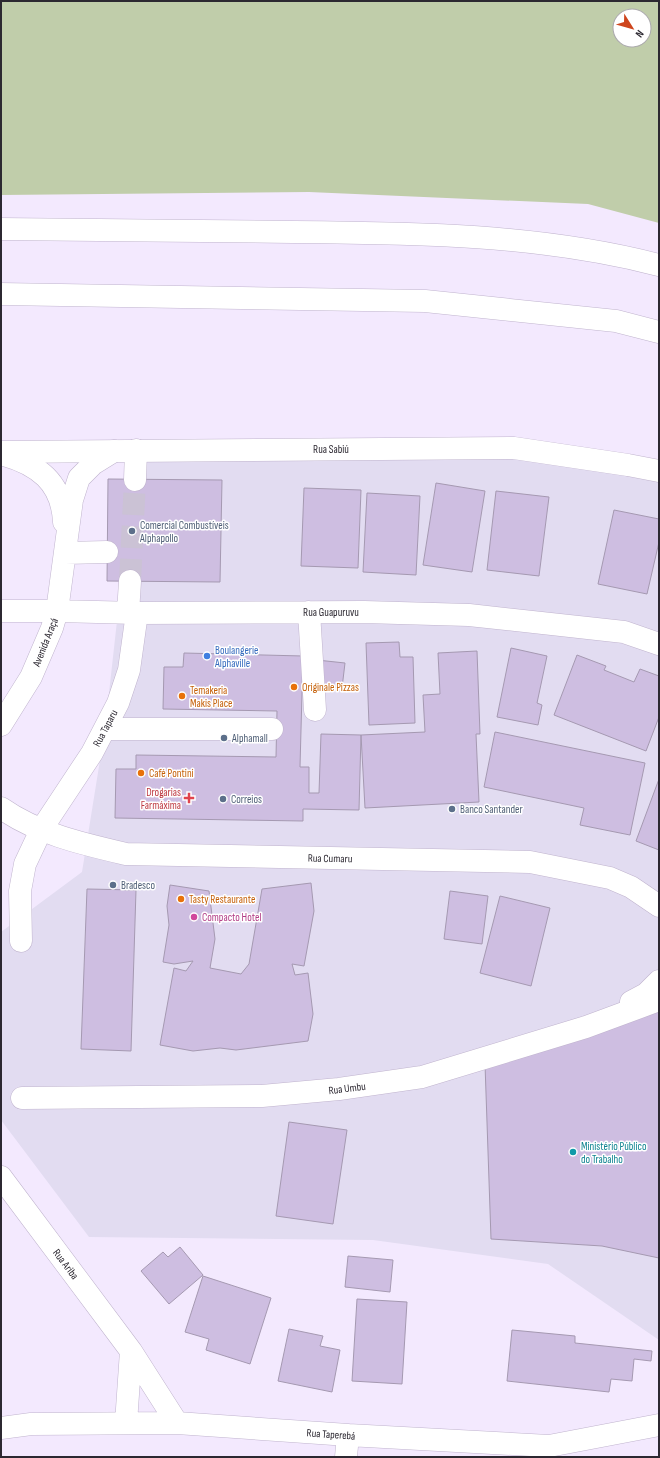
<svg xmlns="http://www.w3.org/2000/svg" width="660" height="1458" viewBox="0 0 660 1458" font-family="'Sofia Sans Condensed',sans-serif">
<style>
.commercial{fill:#e2dcf1}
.green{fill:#c0cdaa;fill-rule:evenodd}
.building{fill:#cebee1;stroke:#a599b1}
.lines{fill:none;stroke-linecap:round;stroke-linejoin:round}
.minor-tunnel{stroke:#cbc2d5;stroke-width:22;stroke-dasharray:22 11;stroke-linecap:butt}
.minor-casing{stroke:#c0b4ce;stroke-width:23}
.major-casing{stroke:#c0b4ce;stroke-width:23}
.highway-casing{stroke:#c0b4ce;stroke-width:23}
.minor{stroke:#fff;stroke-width:22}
.major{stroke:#fff;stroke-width:22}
.highway{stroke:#fff;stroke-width:22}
.service-dot{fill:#5c6f8a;stroke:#fff;stroke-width:1.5}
.shop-dot{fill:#3f7fe0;stroke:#fff;stroke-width:1.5}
.food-dot{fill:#e8710a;stroke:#fff;stroke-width:1.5}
.health-dot{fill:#e0444e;stroke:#fff;stroke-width:1.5}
.hotel-dot{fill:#d1479c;stroke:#fff;stroke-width:1.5}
.culture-dot{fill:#0f9aa8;stroke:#fff;stroke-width:1.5}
.labels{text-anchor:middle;stroke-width:3;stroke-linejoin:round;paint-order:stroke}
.street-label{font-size:11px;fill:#2c2831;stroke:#fff}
.service-label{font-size:11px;fill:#4e5e75;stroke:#fff;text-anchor:start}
.shop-label{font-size:11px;fill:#366cbe;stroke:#fff;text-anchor:start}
.food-label{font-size:11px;fill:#c56008;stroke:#fff;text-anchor:start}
.health-label{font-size:11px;fill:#be3a42;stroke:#fff;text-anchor:end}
.hotel-label{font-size:11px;fill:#b23c85;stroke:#fff;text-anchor:start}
.culture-label{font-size:11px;fill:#0d838f;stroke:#fff;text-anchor:start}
</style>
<rect width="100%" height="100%" fill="#f3e9fe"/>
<path class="commercial" d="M 136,450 L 573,457 L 659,478 L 659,1340 L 548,1264 L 373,1240 L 89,1237 L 1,1120 L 1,932 L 82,872 L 105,729 Z"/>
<path class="green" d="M 1,1 L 659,1 L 659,223 L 588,204 L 309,192 L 1,195 ZM 620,16 L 644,16 L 644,40 L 620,40 Z"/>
<path class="building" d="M 108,479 L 222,480 L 220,582 L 107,581 Z
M 436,483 L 485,491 L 472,572 L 423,565 Z
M 304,488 L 361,490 L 358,568 L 301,566 Z
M 496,491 L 549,497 L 539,576 L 487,570 Z
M 367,493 L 420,496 L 416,575 L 363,572 Z
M 614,510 L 659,519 L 659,542 L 647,594 L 598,584 Z
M 399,642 L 400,657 L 413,657 L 415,723 L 369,725 L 366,643 Z
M 511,648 L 547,656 L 537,703 L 542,705 L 538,725 L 497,717 Z
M 477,651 L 480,734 L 476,734 L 479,802 L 365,808 L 361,735 L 425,732 L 423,695 L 440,694 L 438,653 Z
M 184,653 L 303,656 L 300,767 L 309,767 L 309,793 L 319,793 L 321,734 L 361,735 L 359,810 L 303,809 L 303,821 L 115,818 L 116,769 L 136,769 L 136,755 L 276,757 L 277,711 L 163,709 L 164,667 L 183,667 Z
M 577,655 L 606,666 L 604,670 L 634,682 L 640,669 L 659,676 L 659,717 L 646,751 L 554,715 Z
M 317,660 L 345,663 L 342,688 L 314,685 Z
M 495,732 L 645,763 L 630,835 L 580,825 L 584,808 L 484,787 Z
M 659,779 L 659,850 L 636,841 Z
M 311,883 L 314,911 L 304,966 L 292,964 L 295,975 L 308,973 L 313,1014 L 308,1041 L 236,1050 L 220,1048 L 193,1051 L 160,1045 L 174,968 L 186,971 L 193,961 L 174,964 L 163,962 L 169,925 L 167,906 L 170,885 L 209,891 L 215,939 L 210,968 L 241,974 L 249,964 L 262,889 Z
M 87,889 L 136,890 L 131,1051 L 81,1049 Z
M 450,891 L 488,896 L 482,944 L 444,939 Z
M 500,896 L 550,908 L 531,986 L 480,973 Z
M 659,1003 L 659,1258 L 602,1246 L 491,1239 L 485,1064 Z
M 289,1122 L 347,1130 L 333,1224 L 276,1216 Z
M 180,1247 L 203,1275 L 169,1304 L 141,1271 L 163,1252 L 168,1257 Z
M 348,1256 L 393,1260 L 390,1292 L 345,1287 Z
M 203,1276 L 271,1298 L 250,1364 L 206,1350 L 209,1339 L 185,1332 Z
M 357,1299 L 407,1302 L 402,1384 L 352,1381 Z
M 289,1329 L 323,1336 L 320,1346 L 340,1350 L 332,1392 L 278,1381 Z
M 512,1330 L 575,1336 L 575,1343 L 652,1351 L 651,1361 L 634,1359 L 632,1381 L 611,1379 L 609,1392 L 507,1381 Z"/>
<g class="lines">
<path class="minor-tunnel" d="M 130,581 L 135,480"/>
<defs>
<path id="minor" d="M 1,454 C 38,464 62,482 64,522
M 135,480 L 136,450
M 65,553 L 107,552
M 1,611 L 57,611 L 137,613 L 364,612 L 469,615 L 624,632 L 659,644
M 309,612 L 315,710
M 128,613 L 130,581
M 1,725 L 31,677 L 52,628 L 57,611 L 72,500 L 79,478 L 93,464 L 114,451
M 105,729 L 272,729
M 1,808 C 38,834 83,844 126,854 L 530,862 L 610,878 L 631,887 L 659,906
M 21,941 L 20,891 L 25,864 L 41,830 L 92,753 L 118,703 L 129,670 L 137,613
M 631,1002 L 646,994 L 659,981
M 22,1098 L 262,1096 L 339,1089 L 422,1077 L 586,1027 L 659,1000
M 1,1177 L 131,1351 L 177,1423
M 126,1423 L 131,1351
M 1,1428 L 31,1424 L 177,1423 L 348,1435 L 549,1446 L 659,1425
M 346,1457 L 348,1435"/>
<path id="major" d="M 1,452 L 514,448 L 628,465 L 659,471"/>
<path id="highway" d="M 1,229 C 98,230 196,231 293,232 C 415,233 540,234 659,265
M 1,294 L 425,301 L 616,321 L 659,332"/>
</defs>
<use href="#minor" class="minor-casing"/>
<use href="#major" class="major-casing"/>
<use href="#highway" class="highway-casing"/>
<use href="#minor" class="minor"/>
<use href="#major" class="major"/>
<use href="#highway" class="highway"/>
</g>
<g class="service-dot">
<circle cx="132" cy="531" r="4"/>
<circle cx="224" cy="738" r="4"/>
<circle cx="223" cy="799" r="4"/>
<circle cx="452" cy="809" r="4"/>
<circle cx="113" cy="885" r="4"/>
</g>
<circle class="shop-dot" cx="207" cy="656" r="4"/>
<g class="food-dot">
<circle cx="294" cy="687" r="4"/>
<circle cx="182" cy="696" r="4"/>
<circle cx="141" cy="773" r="4"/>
<circle cx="181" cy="899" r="4"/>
</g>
<path class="health-dot" d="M187 792h4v4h4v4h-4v4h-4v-4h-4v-4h4z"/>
<circle class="hotel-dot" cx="194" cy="917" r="4"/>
<circle class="culture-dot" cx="573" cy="1152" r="4"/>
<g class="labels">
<g class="street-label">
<text x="331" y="453">Rua Sabiú</text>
<text x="331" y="616">Rua Guapuruvu</text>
<text transform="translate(45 642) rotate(-68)" y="4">Avenida Araçá</text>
<text transform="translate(105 728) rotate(-62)" y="4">Rua Taparu</text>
<text transform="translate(330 858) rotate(1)" y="4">Rua Cumaru</text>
<text transform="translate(347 1088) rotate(-7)" y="4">Rua Umbu</text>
<text transform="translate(66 1264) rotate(53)" y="4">Rua Ariba</text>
<text transform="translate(331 1434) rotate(4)" y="4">Rua Taperebá</text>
</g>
<g class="service-label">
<text x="140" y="529">Comercial Combustíveis<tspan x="140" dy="13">Alphapollo</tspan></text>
<text x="232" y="742">Alphamall</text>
<text x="231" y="803">Correios</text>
<text x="460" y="813">Banco Santander</text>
<text x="121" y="889">Bradesco</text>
</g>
<g class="shop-label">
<text x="215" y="654">Boulangerie<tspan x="215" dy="13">Alphaville</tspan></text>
</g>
<g class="food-label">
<text x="302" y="691">Originale Pizzas</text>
<text x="190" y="694">Temakeria<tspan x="190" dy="13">Makis Place</tspan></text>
<text x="149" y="777">Café Pontini</text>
<text x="189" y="903">Tasty Restaurante</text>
</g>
<g class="health-label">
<text x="181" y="796">Drogarias<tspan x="181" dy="13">Farmáxima</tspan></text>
</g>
<g class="hotel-label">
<text x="202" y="921">Compacto Hotel</text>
</g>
<g class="culture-label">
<text x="581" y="1150">Ministério Público<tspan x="581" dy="13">do Trabalho</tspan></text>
</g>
</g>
<rect width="660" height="1458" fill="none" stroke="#2c2831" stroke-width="4"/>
<g transform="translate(632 28) rotate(127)"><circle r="19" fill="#ffffff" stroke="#aba9ad"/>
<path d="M0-3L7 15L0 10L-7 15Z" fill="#ce451d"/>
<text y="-6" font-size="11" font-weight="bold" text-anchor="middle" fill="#2c2831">N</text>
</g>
</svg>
